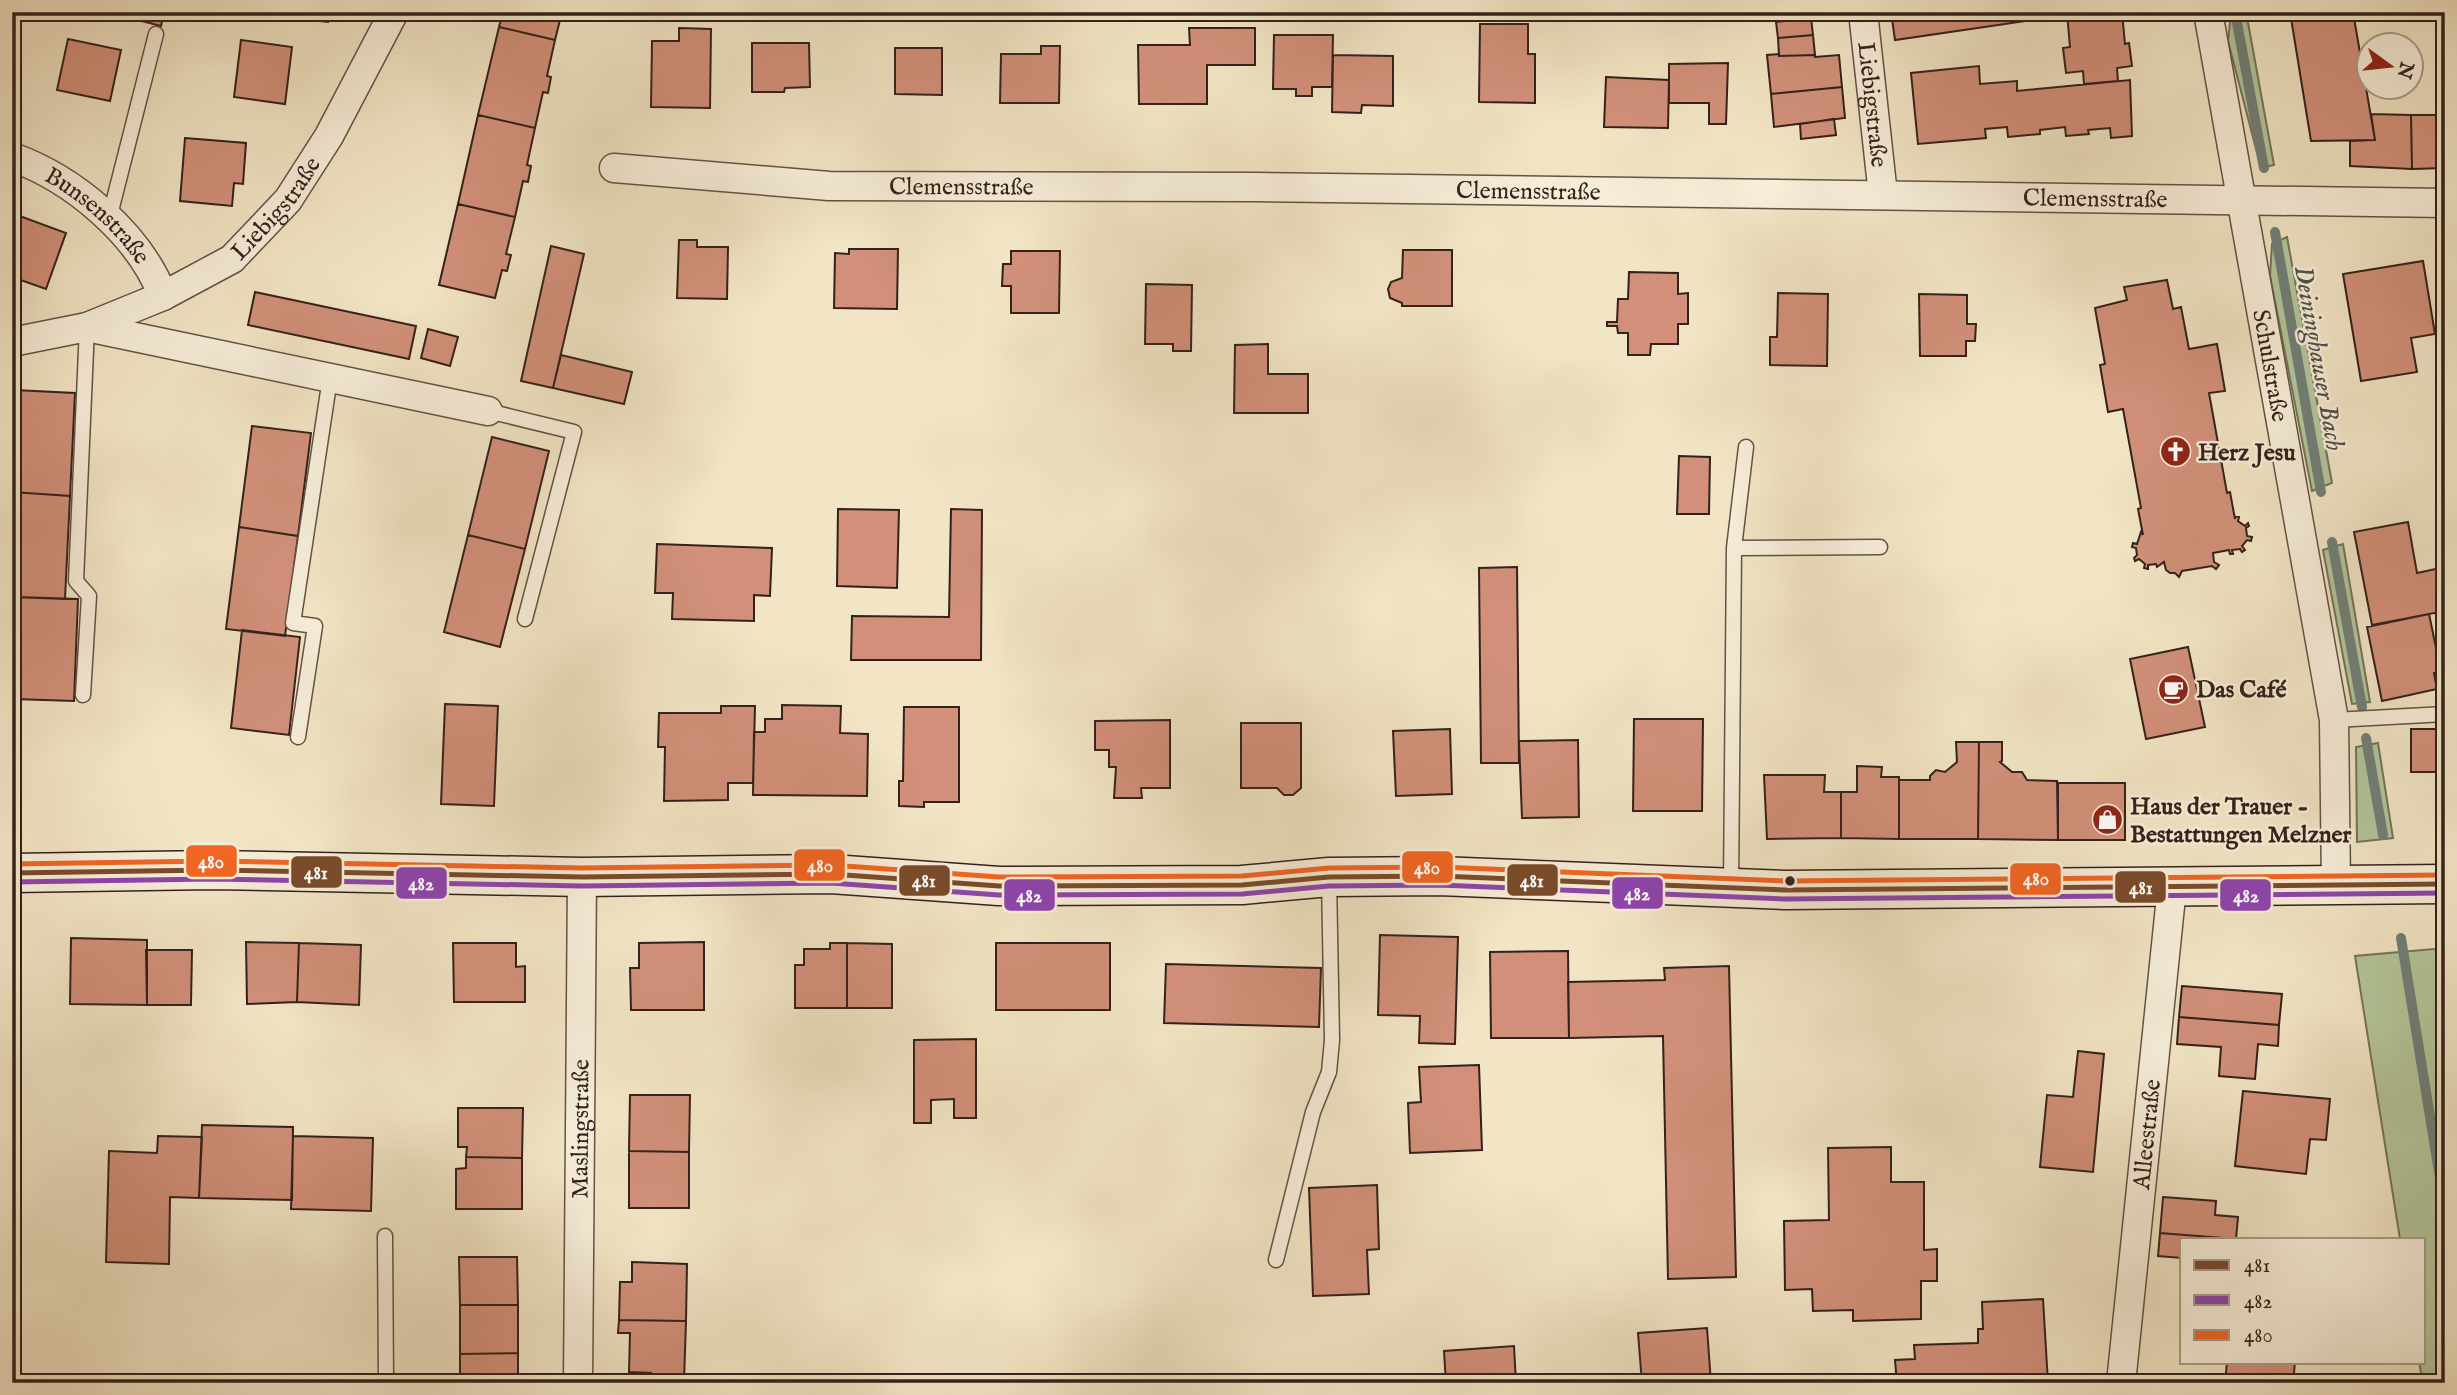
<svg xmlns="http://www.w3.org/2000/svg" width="2457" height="1395" viewBox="0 0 2457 1395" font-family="'IM FELL English',serif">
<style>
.green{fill:#b4c69a;stroke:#74745a;stroke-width:2}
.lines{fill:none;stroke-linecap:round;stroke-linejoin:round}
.stream{stroke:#718079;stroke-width:10}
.building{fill:#d2907a;stroke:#33211b;stroke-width:2}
.lane-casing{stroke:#635246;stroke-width:17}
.street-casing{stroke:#635246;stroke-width:31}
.secondary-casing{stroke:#33211b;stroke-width:41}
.lane{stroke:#f7eed9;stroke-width:14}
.street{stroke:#f7eed9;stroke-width:28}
.secondary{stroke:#f7eed9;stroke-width:38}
.bus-1-casing{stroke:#f7eed9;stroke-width:10}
.bus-2-casing{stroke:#f7eed9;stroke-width:10}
.bus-3-casing{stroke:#f7eed9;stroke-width:10}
.bus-1{stroke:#7a4b2a;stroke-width:5}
.bus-2{stroke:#8e44ad;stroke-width:5}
.bus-3{stroke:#f26522;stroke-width:5}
.bus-dot{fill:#33211b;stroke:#f7eed9;stroke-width:2.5}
.labels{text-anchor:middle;stroke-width:5;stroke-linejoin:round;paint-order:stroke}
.street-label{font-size:24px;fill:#33211b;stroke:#f7eed9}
.poi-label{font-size:24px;font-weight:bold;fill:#33211b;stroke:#f7eed9;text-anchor:start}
.water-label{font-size:26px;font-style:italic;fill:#52504a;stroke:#f7eed9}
.line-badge{stroke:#f7eed9;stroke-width:2.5}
.badge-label{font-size:19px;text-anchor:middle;font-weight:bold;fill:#fff}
</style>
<rect width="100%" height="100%" fill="#f2e5c5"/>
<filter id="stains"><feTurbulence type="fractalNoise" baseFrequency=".00286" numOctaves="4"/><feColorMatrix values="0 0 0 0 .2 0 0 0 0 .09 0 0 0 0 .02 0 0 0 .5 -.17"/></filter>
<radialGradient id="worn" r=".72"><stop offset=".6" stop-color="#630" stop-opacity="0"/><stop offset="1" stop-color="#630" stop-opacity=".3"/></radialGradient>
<path class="green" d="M 2237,12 L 2246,12 L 2274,165 L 2261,168 L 2228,41 L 2231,14 Z
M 2287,237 L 2332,483 L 2312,491 L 2270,276 L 2272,244 Z
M 2343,544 L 2370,702 L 2352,704 L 2323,550 Z
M 2378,743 L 2393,838 L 2357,842 L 2356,747 Z
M 2445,948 L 2445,1383 L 2423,1383 L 2419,1362 L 2424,1362 L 2424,1239 L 2400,1239 L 2355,956 Z"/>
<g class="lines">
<path class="stream" d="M 2235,12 L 2264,168
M 2275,232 L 2321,492
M 2332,542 L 2362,707
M 2366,738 L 2383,835
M 2401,938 L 2445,1209"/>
</g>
<path class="building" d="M 107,12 L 164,12 L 161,26 Z
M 276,12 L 329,12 L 328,22 L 276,16 Z
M 503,12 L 562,12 L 555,40 L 499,27 Z
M 1775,12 L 1829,12 L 1830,16 L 1776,22 Z
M 1891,12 L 2059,12 L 2059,16 L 1895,40 Z
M 2122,12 L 2125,44 L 2129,43 L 2132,66 L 2117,68 L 2118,81 L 2084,84 L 2083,71 L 2066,73 L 2063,48 L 2070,47 L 2067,13 Z
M 2290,12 L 2353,12 L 2375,140 L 2311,141 Z
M 1811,18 L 1813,35 L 1778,38 L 1776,22 Z
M 1480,24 L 1528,24 L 1528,54 L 1535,54 L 1535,103 L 1479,102 Z
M 499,27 L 555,40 L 547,76 L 551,77 L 548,93 L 543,92 L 535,128 L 478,115 Z
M 679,28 L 711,29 L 710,108 L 651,107 L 652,41 L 679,41 Z
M 1189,28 L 1255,28 L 1255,65 L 1207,65 L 1207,104 L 1139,104 L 1138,45 L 1190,45 Z
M 1274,35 L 1333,35 L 1332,87 L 1312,87 L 1312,96 L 1296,96 L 1296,89 L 1273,89 Z
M 1813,35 L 1815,55 L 1779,56 L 1778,38 Z
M 68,39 L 121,50 L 110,101 L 57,90 Z
M 241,40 L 292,47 L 285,104 L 234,97 Z
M 752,43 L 809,43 L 810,87 L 785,88 L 784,92 L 752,92 Z
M 1041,46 L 1060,46 L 1059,103 L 1000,103 L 1001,54 L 1041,54 Z
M 895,48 L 942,48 L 942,95 L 895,94 Z
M 1779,54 L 1779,56 L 1815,55 L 1815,57 L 1839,55 L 1842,87 L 1771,94 L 1767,55 Z
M 1333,55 L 1393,56 L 1393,106 L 1362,105 L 1361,113 L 1332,112 Z
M 1728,63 L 1726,124 L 1709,124 L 1709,103 L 1669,103 L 1669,64 Z
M 1979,66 L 1980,84 L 2017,81 L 2017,91 L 2130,80 L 2132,136 L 2111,138 L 2110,128 L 2088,130 L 2089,134 L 2066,136 L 2065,127 L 2040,130 L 2040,134 L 2008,137 L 2007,127 L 1985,129 L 1986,138 L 1918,144 L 1911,73 Z
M 1606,77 L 1669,80 L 1668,128 L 1604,127 Z
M 1842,87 L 1845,118 L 1774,127 L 1771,94 Z
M 2371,114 L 2411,115 L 2412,169 L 2350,166 L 2350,141 L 2375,140 Z
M 478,115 L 535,128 L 527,165 L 531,166 L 528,182 L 523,181 L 515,217 L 458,204 Z
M 2411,115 L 2445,115 L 2445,168 L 2412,169 Z
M 1834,119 L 1836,135 L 1801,139 L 1800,124 Z
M 185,138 L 246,143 L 243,184 L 234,183 L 232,206 L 180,201 Z
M 458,204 L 515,217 L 506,254 L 511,255 L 507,271 L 502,270 L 495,298 L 439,285 Z
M 17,215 L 66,233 L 46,289 L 12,277 L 12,228 Z
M 679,240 L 697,240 L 697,247 L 728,247 L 727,299 L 677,298 Z
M 551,246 L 584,254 L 553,388 L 521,381 Z
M 849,249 L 898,249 L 897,309 L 834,308 L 835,253 L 849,254 Z
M 1403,250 L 1452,250 L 1452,306 L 1402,306 L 1402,303 L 1390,298 L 1388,289 L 1391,282 L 1402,278 Z
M 1011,251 L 1060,251 L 1059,313 L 1011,313 L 1011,286 L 1002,286 L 1003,264 L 1011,264 Z
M 2423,261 L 2435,334 L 2411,338 L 2417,372 L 2361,381 L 2343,274 Z
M 1629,272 L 1678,273 L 1678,294 L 1688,293 L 1688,324 L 1678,324 L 1678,344 L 1651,344 L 1650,355 L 1628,355 L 1628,333 L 1618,333 L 1617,326 L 1607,326 L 1607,322 L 1617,322 L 1618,299 L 1628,299 Z
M 2167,280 L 2173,309 L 2181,307 L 2189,349 L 2217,344 L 2225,391 L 2209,393 L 2227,493 L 2230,492 L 2235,519 L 2235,516 L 2239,517 L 2238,521 L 2245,526 L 2248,523 L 2249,526 L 2246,528 L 2247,536 L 2252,537 L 2251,541 L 2247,540 L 2242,546 L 2245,550 L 2242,552 L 2240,549 L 2232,550 L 2233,554 L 2230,554 L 2229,550 L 2213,553 L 2214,562 L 2219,565 L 2216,569 L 2212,566 L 2182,571 L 2179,577 L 2175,573 L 2170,573 L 2166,570 L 2164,562 L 2157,567 L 2156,564 L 2148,565 L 2148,569 L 2144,568 L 2145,564 L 2139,559 L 2135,561 L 2134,558 L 2137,555 L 2136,548 L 2132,547 L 2133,543 L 2137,544 L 2141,532 L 2143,535 L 2138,509 L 2141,508 L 2123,409 L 2108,412 L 2100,365 L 2105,364 L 2095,308 L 2127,300 L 2124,287 Z
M 1146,284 L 1192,285 L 1191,351 L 1173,351 L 1173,344 L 1145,344 Z
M 255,292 L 416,326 L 409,359 L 248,325 Z
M 1778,293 L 1828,294 L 1827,366 L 1770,365 L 1770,337 L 1777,337 Z
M 1919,294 L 1967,295 L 1967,324 L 1976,324 L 1975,341 L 1966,341 L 1966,356 L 1920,356 Z
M 428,329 L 458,337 L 450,366 L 421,358 Z
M 1268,344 L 1268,374 L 1308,374 L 1308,413 L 1234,413 L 1235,345 Z
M 561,355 L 632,372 L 624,404 L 553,388 Z
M 14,390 L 75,393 L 70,496 L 12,492 Z
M 252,426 L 311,433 L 298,536 L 239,527 Z
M 492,437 L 549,451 L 525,549 L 468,535 Z
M 1679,456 L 1710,457 L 1709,514 L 1677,514 Z
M 12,492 L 70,496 L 65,599 L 12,597 Z
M 838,509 L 899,510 L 897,588 L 837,586 Z
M 951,509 L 982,510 L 981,660 L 851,660 L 852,616 L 949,617 Z
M 2408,522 L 2417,573 L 2445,567 L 2445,611 L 2372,625 L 2354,532 Z
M 239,527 L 298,536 L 285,636 L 226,629 Z
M 468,535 L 525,549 L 500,647 L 444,632 Z
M 657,544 L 772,548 L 770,596 L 754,595 L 754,621 L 672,619 L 673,593 L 655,593 Z
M 1517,567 L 1519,763 L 1481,763 L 1479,568 Z
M 18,597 L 78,599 L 74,701 L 14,699 Z
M 2429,614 L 2441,672 L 2434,673 L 2437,689 L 2382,701 L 2367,627 Z
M 242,630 L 300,637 L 289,735 L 231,728 Z
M 2188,647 L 2205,727 L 2146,739 L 2130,659 Z
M 445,704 L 498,706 L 494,806 L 441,804 Z
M 782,705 L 841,706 L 840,733 L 868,734 L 867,796 L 753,795 L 754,732 L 765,732 L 765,719 L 782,719 Z
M 721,706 L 755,706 L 753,783 L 728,783 L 728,800 L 664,801 L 665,747 L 658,747 L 659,713 L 721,713 Z
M 904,707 L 959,707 L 959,802 L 924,802 L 924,807 L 899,806 L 899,781 L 903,781 Z
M 1634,719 L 1703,719 L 1702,811 L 1633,811 Z
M 1170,720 L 1170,788 L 1141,788 L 1142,798 L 1114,798 L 1116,767 L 1109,767 L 1109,750 L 1095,750 L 1095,721 Z
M 1241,723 L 1301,723 L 1301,788 L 1293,795 L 1284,795 L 1277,788 L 1241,788 Z
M 1450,729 L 1452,794 L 1396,796 L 1393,731 Z
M 2411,729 L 2445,729 L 2445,772 L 2411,772 Z
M 1578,740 L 1579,817 L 1522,818 L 1519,741 Z
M 1956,742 L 1979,742 L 1978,839 L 1899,839 L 1899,780 L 1930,780 L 1930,776 L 1936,770 L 1945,772 L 1957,762 Z
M 1979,742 L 2002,742 L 2002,761 L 2000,762 L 2012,772 L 2022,772 L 2027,780 L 2057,781 L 2058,840 L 1978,839 Z
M 1857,766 L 1882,767 L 1881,777 L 1899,777 L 1899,839 L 1841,838 L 1841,792 L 1857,792 Z
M 1764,775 L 1825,775 L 1824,792 L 1841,792 L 1841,838 L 1767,839 Z
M 2058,783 L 2125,783 L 2125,840 L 2058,840 Z
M 1380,935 L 1458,937 L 1455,1044 L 1419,1043 L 1420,1016 L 1378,1015 Z
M 71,938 L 147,940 L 147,1005 L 70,1004 Z
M 246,942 L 299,943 L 297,1002 L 247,1004 Z
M 704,942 L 704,1010 L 631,1010 L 630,968 L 639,968 L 639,943 Z
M 299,943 L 361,945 L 359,1005 L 297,1002 Z
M 453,943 L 516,943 L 516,967 L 525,966 L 525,1002 L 454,1002 Z
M 830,943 L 847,943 L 847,1008 L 795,1008 L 795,965 L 804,965 L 804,949 L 830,949 Z
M 847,943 L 892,944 L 892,1008 L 847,1008 Z
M 996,943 L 1110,943 L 1110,1010 L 996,1010 Z
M 146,950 L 192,950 L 191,1005 L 147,1005 Z
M 1568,951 L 1569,1038 L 1491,1038 L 1490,952 Z
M 1166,964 L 1321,968 L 1319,1027 L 1164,1023 Z
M 1729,966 L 1736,1277 L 1668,1279 L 1663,1036 L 1569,1038 L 1568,982 L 1665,980 L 1664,968 Z
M 2182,986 L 2282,994 L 2279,1025 L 2179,1017 Z
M 2179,1017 L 2279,1025 L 2278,1046 L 2258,1044 L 2255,1079 L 2219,1076 L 2221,1047 L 2177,1044 Z
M 976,1039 L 976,1118 L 954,1118 L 954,1099 L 931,1100 L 931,1123 L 914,1123 L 914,1040 Z
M 2078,1051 L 2104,1054 L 2093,1172 L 2040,1167 L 2047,1095 L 2073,1097 Z
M 1479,1065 L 1482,1150 L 1410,1153 L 1408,1103 L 1421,1102 L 1419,1067 Z
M 2243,1091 L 2330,1099 L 2326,1140 L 2310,1139 L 2306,1174 L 2235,1166 Z
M 630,1095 L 690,1095 L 689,1152 L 629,1151 Z
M 458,1108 L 523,1108 L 522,1158 L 466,1157 L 467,1147 L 458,1147 Z
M 202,1125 L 293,1127 L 292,1200 L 199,1198 Z
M 158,1136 L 202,1137 L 199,1198 L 170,1197 L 169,1264 L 106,1262 L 109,1151 L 157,1153 Z
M 293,1136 L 373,1138 L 371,1211 L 291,1209 Z
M 1891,1147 L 1891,1182 L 1924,1182 L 1924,1250 L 1937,1249 L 1937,1281 L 1921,1281 L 1921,1319 L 1853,1321 L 1853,1310 L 1813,1311 L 1812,1289 L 1785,1290 L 1784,1221 L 1829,1220 L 1828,1148 Z
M 629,1151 L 689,1152 L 689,1208 L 629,1208 Z
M 466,1157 L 522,1158 L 522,1209 L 456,1209 L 456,1169 L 466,1168 Z
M 1377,1185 L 1379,1249 L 1367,1250 L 1369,1294 L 1313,1296 L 1309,1188 Z
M 2163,1197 L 2216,1201 L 2215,1215 L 2238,1217 L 2236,1239 L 2160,1233 Z
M 2160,1233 L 2236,1239 L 2182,1239 L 2182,1258 L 2158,1256 Z
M 459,1257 L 517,1257 L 518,1305 L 460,1305 Z
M 632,1262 L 687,1264 L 686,1321 L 619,1320 L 620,1282 L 632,1282 Z
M 2043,1299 L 2048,1383 L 1897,1383 L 1895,1360 L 1915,1359 L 1914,1345 L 1978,1343 L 1978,1329 L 1983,1329 L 1982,1302 Z
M 460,1305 L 518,1305 L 518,1353 L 460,1354 Z
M 619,1320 L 686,1321 L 684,1381 L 651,1380 L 651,1373 L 629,1372 L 630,1333 L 618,1333 Z
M 1707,1328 L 1711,1383 L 1642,1383 L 1638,1333 Z
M 1514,1346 L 1516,1383 L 1446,1383 L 1444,1351 Z
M 518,1353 L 518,1383 L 460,1383 L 460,1354 Z
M 2227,1362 L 2295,1362 L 2293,1383 L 2225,1383 Z"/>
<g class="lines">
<defs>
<path id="lane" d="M 109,219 L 156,34
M 488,411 L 574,432 L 525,619
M 1734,548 L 1746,447
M 83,695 L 89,596 L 76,581 L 87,327
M 2334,720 L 2445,714
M 298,737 L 315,626 L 293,623 L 330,378
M 1731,887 L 1734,548 L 1880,547
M 385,1236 L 386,1383
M 1276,1260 L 1313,1112 L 1329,1072 L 1332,1040 L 1329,879"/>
<g id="street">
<path id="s1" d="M 1863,12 L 1883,195"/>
<path id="s2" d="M 2208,12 L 2334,720 L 2336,886"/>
<path id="s3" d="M 12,157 C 74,179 139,234 163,296"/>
<path id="s4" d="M 614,168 L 829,186 L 1257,187 L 2445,203"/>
<path d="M 87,327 L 488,411"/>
<path id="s5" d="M 12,342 L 87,327 L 163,296 L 232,259 L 288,200 L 329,136 L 394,12"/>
<path id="s6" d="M 578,1383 L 582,877"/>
<path id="s7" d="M 2121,1383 L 2172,887"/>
</g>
<path id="secondary" d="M 12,873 L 212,870 L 582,877 L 831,874 L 999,886 L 1242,885 L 1329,877 L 1439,876 L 1785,890 L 2445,884"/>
</defs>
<use href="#lane" class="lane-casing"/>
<use href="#street" class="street-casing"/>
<use href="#secondary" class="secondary-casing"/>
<use href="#lane" class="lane"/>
<use href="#street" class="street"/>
<use href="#secondary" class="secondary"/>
<defs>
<path id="bus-1" d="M 12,873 L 212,870 L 582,877 L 831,874 L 999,886 L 1242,885 L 1329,877 L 1439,876 L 1785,890 L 2445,884"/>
<path id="bus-2" d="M 12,882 L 212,879 L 582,886 L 831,883 L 999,895 L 1242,894 L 1329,886 L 1439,885 L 1785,899 L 2445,893"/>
<path id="bus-3" d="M 12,864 L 212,861 L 582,868 L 831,865 L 999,877 L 1242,876 L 1329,868 L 1439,867 L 1785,881 L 2445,875"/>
</defs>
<use href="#bus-1" class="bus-1-casing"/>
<use href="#bus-2" class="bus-2-casing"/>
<use href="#bus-3" class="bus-3-casing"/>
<use href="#bus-1" class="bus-1"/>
<use href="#bus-2" class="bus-2"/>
<use href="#bus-3" class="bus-3"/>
</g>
<defs>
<symbol id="church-disc" viewBox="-11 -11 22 22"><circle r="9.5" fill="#8f2418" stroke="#f7eed9"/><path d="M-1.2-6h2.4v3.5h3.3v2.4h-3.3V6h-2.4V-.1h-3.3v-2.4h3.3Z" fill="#fff"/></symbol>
<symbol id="cafe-disc" viewBox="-11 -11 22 22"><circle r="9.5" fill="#8f2418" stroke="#f7eed9"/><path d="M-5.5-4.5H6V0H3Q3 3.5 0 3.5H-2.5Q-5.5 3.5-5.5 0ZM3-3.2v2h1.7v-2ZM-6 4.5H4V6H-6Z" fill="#fff"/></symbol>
<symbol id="shop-disc" viewBox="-11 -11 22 22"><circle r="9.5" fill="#8f2418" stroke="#f7eed9"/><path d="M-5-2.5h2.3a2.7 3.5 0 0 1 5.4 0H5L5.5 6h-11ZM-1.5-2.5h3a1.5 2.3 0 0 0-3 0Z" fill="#fff"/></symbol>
</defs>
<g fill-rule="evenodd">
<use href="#church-disc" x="2158" y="434" width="35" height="35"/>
<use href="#cafe-disc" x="2156" y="672" width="35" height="35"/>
<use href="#shop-disc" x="2090" y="802" width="35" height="35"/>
</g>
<circle class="bus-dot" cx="1790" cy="881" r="6"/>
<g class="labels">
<g class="street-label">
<text dy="8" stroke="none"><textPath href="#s1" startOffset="93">Liebigstraße</textPath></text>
<text dy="8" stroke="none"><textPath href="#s4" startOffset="348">Clemensstraße</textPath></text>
<text dy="8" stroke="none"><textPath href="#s4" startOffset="915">Clemensstraße</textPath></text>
<text dy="8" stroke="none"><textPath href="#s4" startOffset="1482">Clemensstraße</textPath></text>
<text dy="8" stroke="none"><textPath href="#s5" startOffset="304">Liebigstraße</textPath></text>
<text dy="8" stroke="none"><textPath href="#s3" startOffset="105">Bunsenstraße</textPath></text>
<text dy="8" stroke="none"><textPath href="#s2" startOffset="359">Schulstraße</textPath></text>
<text dy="8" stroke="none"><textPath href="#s6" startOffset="254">Maslingstraße</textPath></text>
<text dy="8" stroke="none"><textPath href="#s7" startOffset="250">Alleestraße</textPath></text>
</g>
<g class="poi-label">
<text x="2198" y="460">Herz Jesu</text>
<text x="2196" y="697">Das Café</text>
<text x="2130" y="814">Haus der Trauer -<tspan x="2130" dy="28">Bestattungen Melzner</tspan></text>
</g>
<g class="water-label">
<text transform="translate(2320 358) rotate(80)" y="9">Deininghauser Bach</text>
</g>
</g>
<g class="line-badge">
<rect x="185" y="844" width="53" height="34" rx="7" fill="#f26522"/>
<rect x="793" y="848" width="53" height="34" rx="7" fill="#f26522"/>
<rect x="1401" y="850" width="53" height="34" rx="7" fill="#f26522"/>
<rect x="290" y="855" width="53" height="34" rx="7" fill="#7a4b2a"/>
<rect x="2009" y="862" width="53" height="34" rx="7" fill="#f26522"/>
<rect x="1506" y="863" width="53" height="34" rx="7" fill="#7a4b2a"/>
<rect x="898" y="864" width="53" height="33" rx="7" fill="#7a4b2a"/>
<rect x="395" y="866" width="53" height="34" rx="7" fill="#8e44ad"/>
<rect x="2114" y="870" width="53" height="34" rx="7" fill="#7a4b2a"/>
<rect x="1611" y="876" width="53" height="34" rx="7" fill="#8e44ad"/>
<rect x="2219" y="878" width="53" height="34" rx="7" fill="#8e44ad"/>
<rect x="1003" y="878" width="53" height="34" rx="7" fill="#8e44ad"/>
</g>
<g class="badge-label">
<text x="211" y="868">480</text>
<text x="820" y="872">480</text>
<text x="1427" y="874">480</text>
<text x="316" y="879">481</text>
<text x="2036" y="885">480</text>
<text x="1532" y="887">481</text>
<text x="924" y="887">481</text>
<text x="421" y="890">482</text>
<text x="2141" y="894">481</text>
<text x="1637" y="900">482</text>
<text x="2246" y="902">482</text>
<text x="1029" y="902">482</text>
</g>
<rect width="2457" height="1395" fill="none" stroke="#f2e5c5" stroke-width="42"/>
<rect x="14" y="14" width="2429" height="1367" fill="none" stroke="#33211b" stroke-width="3.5"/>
<rect x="21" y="21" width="2415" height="1353" fill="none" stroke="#33211b" stroke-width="2"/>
<rect x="2180" y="1238" width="245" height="126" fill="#f7eed9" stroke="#a99c8d" stroke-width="2"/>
<rect x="2194" y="1260" width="35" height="10" fill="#7a4b2a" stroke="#a99c8d" stroke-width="2"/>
<text x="2244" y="1272" font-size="21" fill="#33211b">481</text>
<rect x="2194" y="1295" width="35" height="10" fill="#8e44ad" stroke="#a99c8d" stroke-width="2"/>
<text x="2244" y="1308" font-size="21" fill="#33211b">482</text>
<rect x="2194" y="1330" width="35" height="10" fill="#f26522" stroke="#a99c8d" stroke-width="2"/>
<text x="2244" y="1342" font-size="21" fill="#33211b">480</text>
<g transform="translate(2390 66) rotate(105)"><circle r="33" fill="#f7eed9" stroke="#a99c8d" stroke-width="2"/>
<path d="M0-5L12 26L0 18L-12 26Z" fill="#8f2418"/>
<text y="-10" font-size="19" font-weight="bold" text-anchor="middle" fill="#33211b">N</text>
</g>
<rect width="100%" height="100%" filter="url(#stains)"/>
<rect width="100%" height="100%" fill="url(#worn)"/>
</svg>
